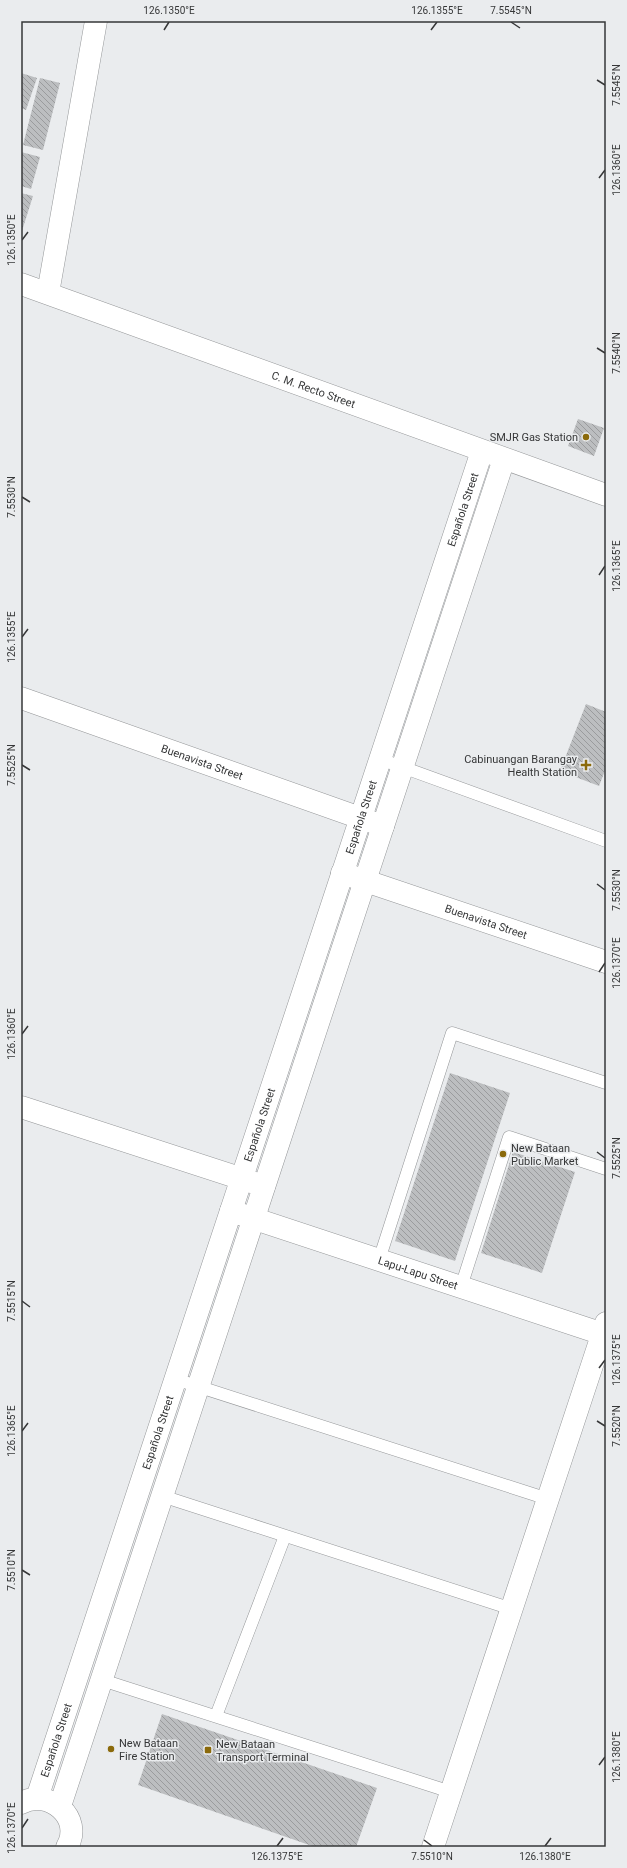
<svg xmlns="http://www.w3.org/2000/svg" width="627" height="1868" viewBox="0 0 627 1868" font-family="Roboto,sans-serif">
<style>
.building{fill:url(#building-back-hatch)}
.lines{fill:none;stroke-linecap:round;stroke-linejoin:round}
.lane-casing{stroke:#949698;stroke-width:13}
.street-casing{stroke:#949698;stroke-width:23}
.secondary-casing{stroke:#949698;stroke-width:23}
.lane{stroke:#fff;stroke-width:12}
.street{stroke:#fff;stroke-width:22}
.secondary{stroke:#fff;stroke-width:22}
.ticks{fill:none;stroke:#363738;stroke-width:1.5}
.poi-dot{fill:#8b6a0b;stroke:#eaecee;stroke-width:1.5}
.labels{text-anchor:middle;stroke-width:3;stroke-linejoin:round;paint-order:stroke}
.street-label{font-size:11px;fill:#363738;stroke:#eaecee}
.poi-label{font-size:11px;fill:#363738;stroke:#eaecee;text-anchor:start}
.neatline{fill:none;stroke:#363738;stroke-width:1.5}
.ticks-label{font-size:10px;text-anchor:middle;fill:#363738}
</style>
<defs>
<pattern id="building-back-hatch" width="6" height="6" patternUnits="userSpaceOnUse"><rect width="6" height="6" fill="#bcbec0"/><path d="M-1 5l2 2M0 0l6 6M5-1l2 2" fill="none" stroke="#9a9b9d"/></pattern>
</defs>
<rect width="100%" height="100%" fill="#eaecee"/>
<path class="building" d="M 21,73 L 37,78 L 26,110 L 21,108 Z
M 40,78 L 60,83 L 43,150 L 23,145 Z
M 21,152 L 40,157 L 31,189 L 21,186 Z
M 21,193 L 33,196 L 21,234 Z
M 578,419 L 604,428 L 594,456 L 568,446 Z
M 586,704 L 606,712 L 606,768 L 599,786 L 560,771 Z
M 450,1073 L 510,1093 L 455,1261 L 395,1241 Z
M 513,1152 L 575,1172 L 542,1273 L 481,1253 Z
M 162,1714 L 377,1788 L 356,1847 L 315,1847 L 138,1785 Z"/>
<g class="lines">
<defs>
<path id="lane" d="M 380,759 L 606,841
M 379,1260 L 452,1033 L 606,1083
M 461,1287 L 509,1137 L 606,1169
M 175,1379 L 548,1499
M 162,1496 L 512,1609
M 102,1680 L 451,1792
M 216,1716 L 285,1536"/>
<g id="street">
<path d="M 48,293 L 96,21"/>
<path id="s1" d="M 21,698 L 383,826"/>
<path id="s2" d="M 342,873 L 606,962"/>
<path d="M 21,1107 L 264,1186"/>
<path id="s3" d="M 231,1211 L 606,1335"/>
<path d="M 433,1847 L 606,1323"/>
</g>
<g id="secondary">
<path id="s4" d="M 21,284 L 606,495"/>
<path id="s5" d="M 37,1798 L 482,451"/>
<path d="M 21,1803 C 49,1788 84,1818 67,1847"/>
<path d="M 60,1806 L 504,459"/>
</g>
</defs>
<use href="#lane" class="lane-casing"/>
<use href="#street" class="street-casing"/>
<use href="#secondary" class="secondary-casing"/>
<use href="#lane" class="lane"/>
<use href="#street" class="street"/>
<use href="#secondary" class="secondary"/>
</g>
<path class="ticks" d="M 511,22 L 520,28M 164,30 L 169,22M 431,30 L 437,22M 597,80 L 605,85M 599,178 L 605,170M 22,240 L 28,232M 597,348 L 605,353M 22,497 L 30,502M 599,575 L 605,566M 22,637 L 28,629M 22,765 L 30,770M 597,884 L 605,890M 599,972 L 605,963M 22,1034 L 28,1026M 597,1152 L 605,1158M 22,1301 L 30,1307M 599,1368 L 605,1360M 597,1421 L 605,1426M 22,1431 L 28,1423M 22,1570 L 30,1575M 599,1765 L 605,1757M 22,1828 L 28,1819M 424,1840 L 432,1846M 277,1846 L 283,1838M 545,1846 L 551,1838"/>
<g class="poi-dot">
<circle cx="586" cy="437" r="4"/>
<path d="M584 759h4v4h4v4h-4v4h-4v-4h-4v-4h4z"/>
<circle cx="503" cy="1154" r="4"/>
<circle cx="111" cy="1749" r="4"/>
<rect x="204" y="1746" width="8" height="8" rx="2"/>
</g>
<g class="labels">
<g class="street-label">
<text dy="4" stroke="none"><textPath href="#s4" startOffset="311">C. M. Recto Street</textPath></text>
<text dy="4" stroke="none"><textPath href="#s5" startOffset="1357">Española Street</textPath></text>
<text dy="4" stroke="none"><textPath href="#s1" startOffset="192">Buenavista Street</textPath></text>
<text dy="4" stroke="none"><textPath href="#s5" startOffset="1033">Española Street</textPath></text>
<text dy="4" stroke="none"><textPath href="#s2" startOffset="152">Buenavista Street</textPath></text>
<text dy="4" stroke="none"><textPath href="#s5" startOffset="709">Española Street</textPath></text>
<text dy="4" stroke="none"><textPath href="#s3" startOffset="197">Lapu-Lapu Street</textPath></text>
<text dy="4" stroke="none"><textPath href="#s5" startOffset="385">Española Street</textPath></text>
<text dy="4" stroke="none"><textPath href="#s5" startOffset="61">Española Street</textPath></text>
</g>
<g class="poi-label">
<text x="578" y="441" text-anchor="end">SMJR Gas Station</text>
<text x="577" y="763" text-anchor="end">Cabinuangan Barangay<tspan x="577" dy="13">Health Station</tspan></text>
<text x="511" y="1152">New Bataan<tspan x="511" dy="13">Public Market</tspan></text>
<text x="119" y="1747">New Bataan<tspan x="119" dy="13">Fire Station</tspan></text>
<text x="216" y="1748">New Bataan<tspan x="216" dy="13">Transport Terminal</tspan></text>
</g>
</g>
<rect width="627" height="1868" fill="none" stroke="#eaecee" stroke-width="44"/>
<rect x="22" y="22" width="583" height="1824" class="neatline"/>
<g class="ticks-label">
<text x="169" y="14">126.1350°E</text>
<text x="437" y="14">126.1355°E</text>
<text x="511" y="14">7.5545°N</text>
<text transform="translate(616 85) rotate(-90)" y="4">7.5545°N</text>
<text transform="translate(616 170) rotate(-90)" y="4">126.1360°E</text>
<text transform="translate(11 240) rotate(-90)" y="4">126.1350°E</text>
<text transform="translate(616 353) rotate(-90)" y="4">7.5540°N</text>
<text transform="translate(11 497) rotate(-90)" y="4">7.5530°N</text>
<text transform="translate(616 566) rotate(-90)" y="4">126.1365°E</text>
<text transform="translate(11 637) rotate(-90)" y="4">126.1355°E</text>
<text transform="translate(11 765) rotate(-90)" y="4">7.5525°N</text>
<text transform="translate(616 890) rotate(-90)" y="4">7.5530°N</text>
<text transform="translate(616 963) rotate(-90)" y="4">126.1370°E</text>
<text transform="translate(11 1034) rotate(-90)" y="4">126.1360°E</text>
<text transform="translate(616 1158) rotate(-90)" y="4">7.5525°N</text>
<text transform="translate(11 1301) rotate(-90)" y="4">7.5515°N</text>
<text transform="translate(616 1360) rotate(-90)" y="4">126.1375°E</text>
<text transform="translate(616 1426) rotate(-90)" y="4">7.5520°N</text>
<text transform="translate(11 1431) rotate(-90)" y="4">126.1365°E</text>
<text transform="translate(11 1570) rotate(-90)" y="4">7.5510°N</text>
<text transform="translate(616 1757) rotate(-90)" y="4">126.1380°E</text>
<text transform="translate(11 1828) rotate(-90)" y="4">126.1370°E</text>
<text x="277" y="1860">126.1375°E</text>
<text x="432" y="1860">7.5510°N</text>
<text x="545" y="1860">126.1380°E</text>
</g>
</svg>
